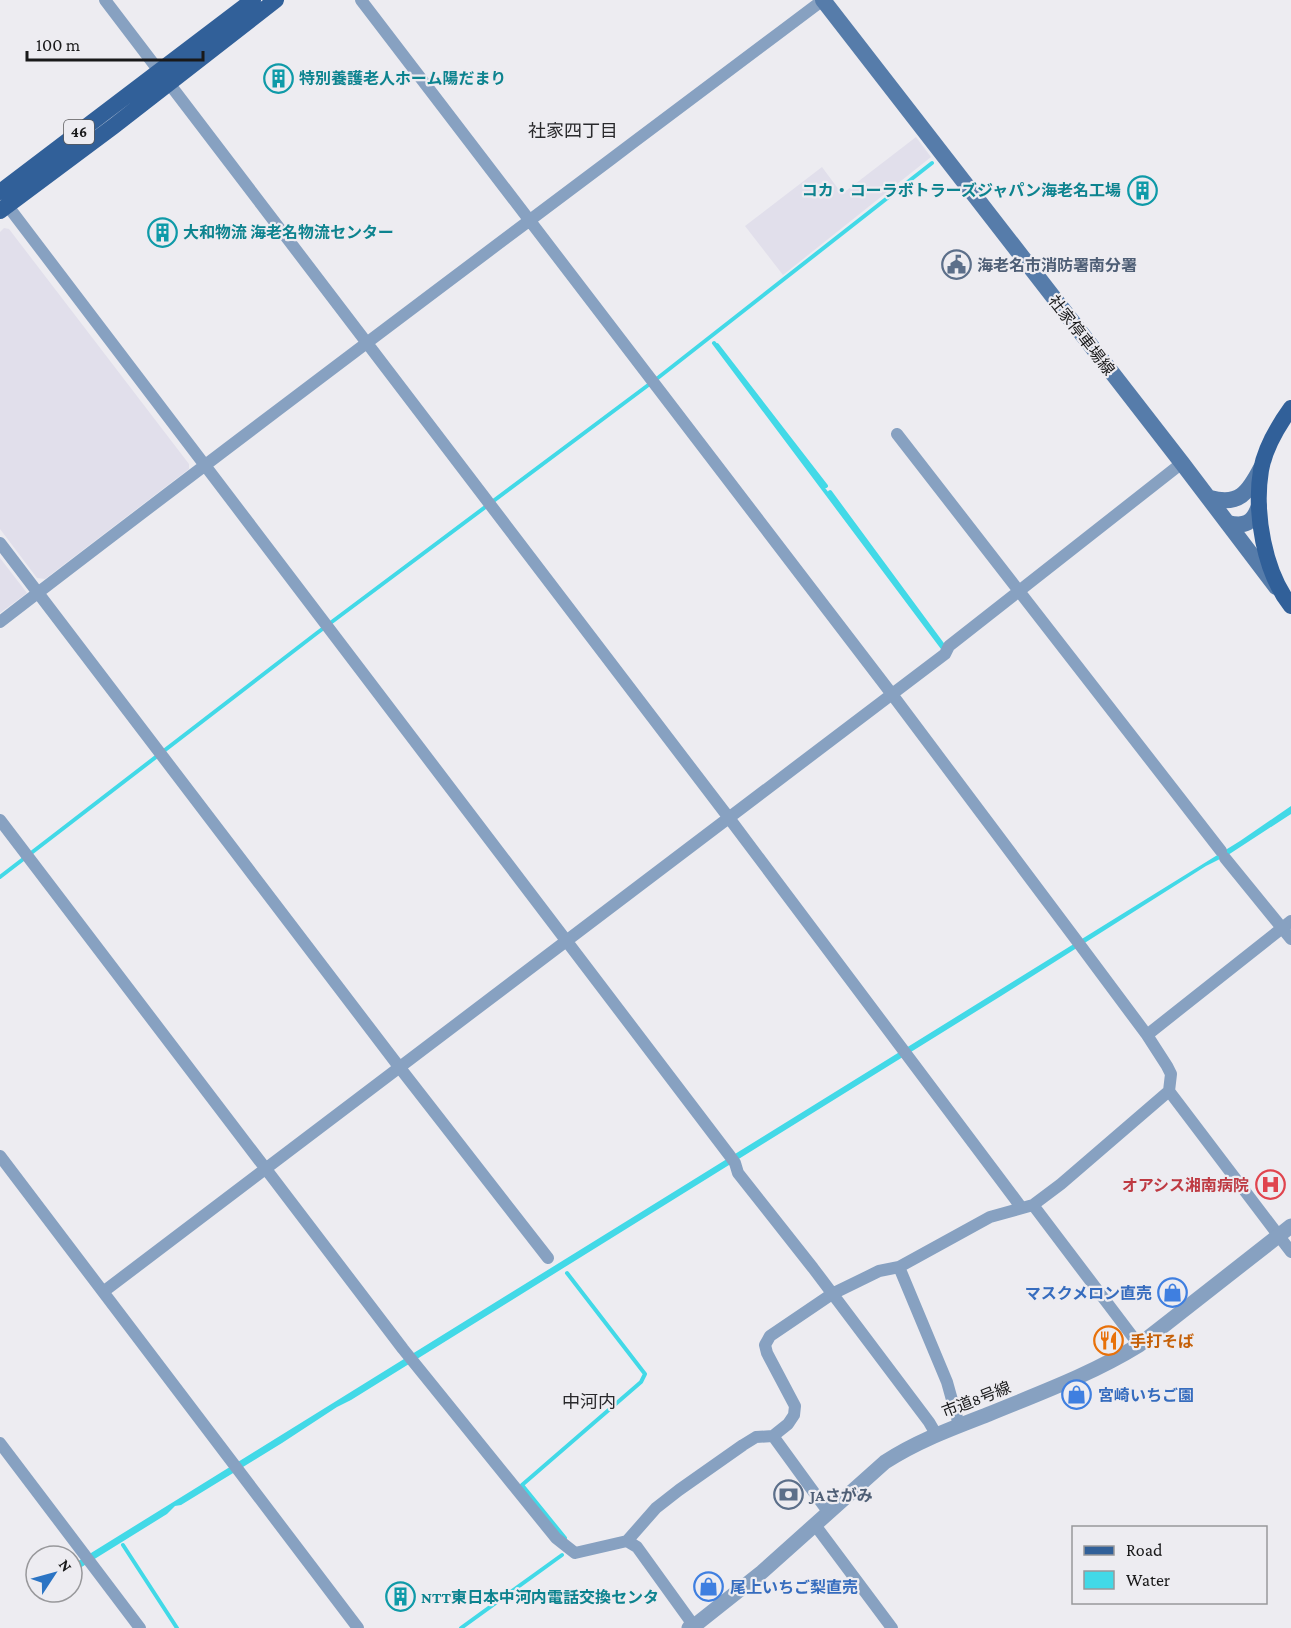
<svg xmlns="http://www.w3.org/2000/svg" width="1291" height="1628" viewBox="0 0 1291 1628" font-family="'Crimson Pro','Noto Sans JP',serif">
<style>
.built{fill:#e1dfeb}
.water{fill:#42d9e7}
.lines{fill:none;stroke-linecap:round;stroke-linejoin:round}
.stream{stroke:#42d9e7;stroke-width:4}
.minor{stroke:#87a1c1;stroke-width:12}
.tertiary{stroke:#87a1c1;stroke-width:15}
.secondary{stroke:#567caa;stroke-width:16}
.primary{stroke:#316099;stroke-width:16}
.labels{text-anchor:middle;stroke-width:4.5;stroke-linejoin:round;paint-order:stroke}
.shield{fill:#edecf1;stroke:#59585a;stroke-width:1.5}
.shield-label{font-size:15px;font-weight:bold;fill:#19191a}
.culture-label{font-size:16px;font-weight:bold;fill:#0d838f;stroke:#edecf1;text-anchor:start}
.service-label{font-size:16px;font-weight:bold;fill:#4e5e75;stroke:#edecf1;text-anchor:start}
.street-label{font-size:16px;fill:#19191a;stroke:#edecf1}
.health-label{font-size:16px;font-weight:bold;fill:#be3a42;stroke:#edecf1;text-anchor:end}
.shop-label{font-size:16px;font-weight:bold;fill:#366cbe;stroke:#edecf1;text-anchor:start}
.food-label{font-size:16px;font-weight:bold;fill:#c56008;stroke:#edecf1;text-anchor:start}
.neighbourhood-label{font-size:18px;fill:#29292c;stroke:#edecf1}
</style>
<rect width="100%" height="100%" fill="#edecf1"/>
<path class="built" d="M 916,137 L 931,157 L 783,275 L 745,226 L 822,167 L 842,194 Z
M 4,228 L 9,229 L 189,464 L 189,469 L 45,579 L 37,578 L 0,529 L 0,232 Z
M 0,558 L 27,593 L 0,613 Z"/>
<path class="water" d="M 1291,806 L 1291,814 L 1228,855 L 1206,866 L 1001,996 L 351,1400 L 337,1407 L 282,1443 L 181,1505 L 175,1506 L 167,1514 L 72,1573 L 72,1565 L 91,1553 L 1240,841 Z"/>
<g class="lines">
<path class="stream" d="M 714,343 L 942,647
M 717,345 L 826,486
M 830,492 L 942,644
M 0,877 L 317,633 L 659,377 L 932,163
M 565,1538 L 522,1485 L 641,1382 L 645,1374 L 567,1273
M 123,1545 L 177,1628
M 461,1628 L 562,1555"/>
<path class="minor" d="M 105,0 L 159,71
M 361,0 L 891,693 L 1077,941 L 1147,1035 L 1167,1066 L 1171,1074 L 1169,1091 L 1291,1252
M 168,82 L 729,818 L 1021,1207
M 4,201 L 730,1156 L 735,1163 L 738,1173 L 813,1268 L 929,1422 L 936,1434
M 897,434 L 1221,851
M 0,543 L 400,1068 L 548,1258
M 0,622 C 272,412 548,207 823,0
M 0,820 L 403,1349 L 556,1538 L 575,1553 L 627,1541 L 656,1508 L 679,1490 L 743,1445 L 756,1437 L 773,1436 L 788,1424 L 794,1415 L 795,1406 L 767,1353 L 765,1345 L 770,1336 L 832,1294 L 879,1271 L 899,1267 L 990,1217 L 1033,1205 L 1061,1184 L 1169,1091
M 1225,858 L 1291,939
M 1147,1035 L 1291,921
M 0,1156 L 358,1628
M 1033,1205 L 1139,1345
M 899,1267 L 947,1382 L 959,1425
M 103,1292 L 945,654 L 949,646 L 1182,463
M 773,1436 L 829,1513
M 0,1443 L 140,1628
M 815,1525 L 892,1628
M 627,1541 L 637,1547 L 694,1626"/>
<path class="tertiary" d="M 689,1628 L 694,1626 L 762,1572 L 885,1462 C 917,1441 953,1428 989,1414 C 1040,1393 1092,1374 1139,1345 L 1291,1226"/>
<path class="secondary" d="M 823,0 L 1182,463 L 1276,587
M 1210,498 C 1239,506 1248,493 1261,468
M 1228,523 C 1245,527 1253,523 1259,506"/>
<path class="primary" d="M 0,192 L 253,0
M 0,211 L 114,126 L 276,0
M 1291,408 C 1278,426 1265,448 1261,470 C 1254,513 1264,572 1291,606"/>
</g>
<defs>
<symbol id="building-ring" viewBox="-11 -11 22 22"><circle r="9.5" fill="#edecf1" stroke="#0f9aa8" stroke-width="1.5"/><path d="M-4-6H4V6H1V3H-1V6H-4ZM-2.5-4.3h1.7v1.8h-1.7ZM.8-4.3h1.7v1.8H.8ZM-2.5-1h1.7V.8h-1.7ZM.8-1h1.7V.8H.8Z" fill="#0f9aa8"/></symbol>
<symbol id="civic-ring" viewBox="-11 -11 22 22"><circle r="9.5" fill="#edecf1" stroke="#5c6f8a" stroke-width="1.5"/><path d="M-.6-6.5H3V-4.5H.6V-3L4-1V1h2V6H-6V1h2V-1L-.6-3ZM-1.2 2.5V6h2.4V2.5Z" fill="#5c6f8a"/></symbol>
<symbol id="hospital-ring" viewBox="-11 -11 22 22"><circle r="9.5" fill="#edecf1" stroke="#e0444e" stroke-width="1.5"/><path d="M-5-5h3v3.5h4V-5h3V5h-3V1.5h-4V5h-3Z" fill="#e0444e"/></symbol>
<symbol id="shop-ring" viewBox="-11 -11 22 22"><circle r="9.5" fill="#edecf1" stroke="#3f7fe0" stroke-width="1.5"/><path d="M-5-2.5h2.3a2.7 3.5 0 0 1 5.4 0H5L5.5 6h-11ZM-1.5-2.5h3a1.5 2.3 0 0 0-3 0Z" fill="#3f7fe0"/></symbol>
<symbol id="restaurant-ring" viewBox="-11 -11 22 22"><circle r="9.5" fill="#edecf1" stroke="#e8710a" stroke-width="1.5"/><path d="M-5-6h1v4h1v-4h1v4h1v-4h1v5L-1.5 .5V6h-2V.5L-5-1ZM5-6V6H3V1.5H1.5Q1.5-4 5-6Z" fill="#e8710a"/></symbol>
<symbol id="bank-ring" viewBox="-11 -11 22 22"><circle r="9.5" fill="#edecf1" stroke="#5c6f8a" stroke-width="1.5"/><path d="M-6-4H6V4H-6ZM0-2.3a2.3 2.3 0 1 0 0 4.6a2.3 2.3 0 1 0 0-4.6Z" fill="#5c6f8a"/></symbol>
</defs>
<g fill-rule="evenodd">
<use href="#building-ring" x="262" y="62" width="33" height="33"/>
<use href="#building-ring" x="1126" y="174" width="33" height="33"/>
<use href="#building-ring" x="146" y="216" width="33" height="33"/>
<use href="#civic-ring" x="940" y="248" width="33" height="33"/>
<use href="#hospital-ring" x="1254" y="1168" width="33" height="33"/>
<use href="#shop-ring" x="1156" y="1276" width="33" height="33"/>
<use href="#restaurant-ring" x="1092" y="1324" width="33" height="33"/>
<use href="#shop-ring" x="1060" y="1378" width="33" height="33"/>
<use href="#bank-ring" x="772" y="1478" width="33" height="33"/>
<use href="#shop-ring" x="692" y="1570" width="33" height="33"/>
<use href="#building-ring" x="384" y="1580" width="33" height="33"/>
</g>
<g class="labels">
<rect class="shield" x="64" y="120" width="30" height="24" rx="4.5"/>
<g class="shield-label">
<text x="79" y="137">46</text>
</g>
<g class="culture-label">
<text x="299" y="84">特別養護老人ホーム陽だまり</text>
<text x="1121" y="196" text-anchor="end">コカ・コーラボトラーズジャパン海老名工場</text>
<text x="183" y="238">大和物流 海老名物流センター</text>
<text x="421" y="1603">NTT東日本中河内電話交換センタ</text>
</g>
<g class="service-label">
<text x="977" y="271">海老名市消防署南分署</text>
<text x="810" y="1501">JAさがみ</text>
</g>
<g class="street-label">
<text transform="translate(1082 335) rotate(52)" y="6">社家停車場線</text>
<text transform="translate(976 1399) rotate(-21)" y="6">市道8号線</text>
</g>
<g class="health-label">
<text x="1249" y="1191">オアシス湘南病院</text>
</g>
<g class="shop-label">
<text x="1152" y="1299" text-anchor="end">マスクメロン直売</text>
<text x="1098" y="1401">宮崎いちご園</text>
<text x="730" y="1593">尾上いちご梨直売</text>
</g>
<g class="food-label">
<text x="1130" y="1347">手打そば</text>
</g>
<g class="neighbourhood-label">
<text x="573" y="137">社家四丁目</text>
<text x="589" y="1408">中河内</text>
</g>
</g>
<rect x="1072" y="1526" width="195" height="78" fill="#edecf1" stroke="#98989b" stroke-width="1.5"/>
<rect x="1084" y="1546" width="30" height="9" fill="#316099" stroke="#98989b" stroke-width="1.5"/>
<text x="1126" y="1556" font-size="18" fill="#19191a">Road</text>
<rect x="1084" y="1571" width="30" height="18" fill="#42d9e7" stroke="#98989b" stroke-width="1.5"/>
<text x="1126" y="1586" font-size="18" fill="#19191a">Water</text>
<g transform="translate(54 1574) rotate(54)"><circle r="28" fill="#edecf1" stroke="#98989b" stroke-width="1.5"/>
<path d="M0-4.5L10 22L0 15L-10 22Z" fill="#2b74c4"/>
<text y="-9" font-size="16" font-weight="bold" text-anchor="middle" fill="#19191a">N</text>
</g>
<path d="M27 51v9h176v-9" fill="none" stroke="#19191a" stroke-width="3"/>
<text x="36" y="51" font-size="18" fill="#19191a" stroke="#edecf1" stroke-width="4.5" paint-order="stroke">100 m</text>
</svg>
